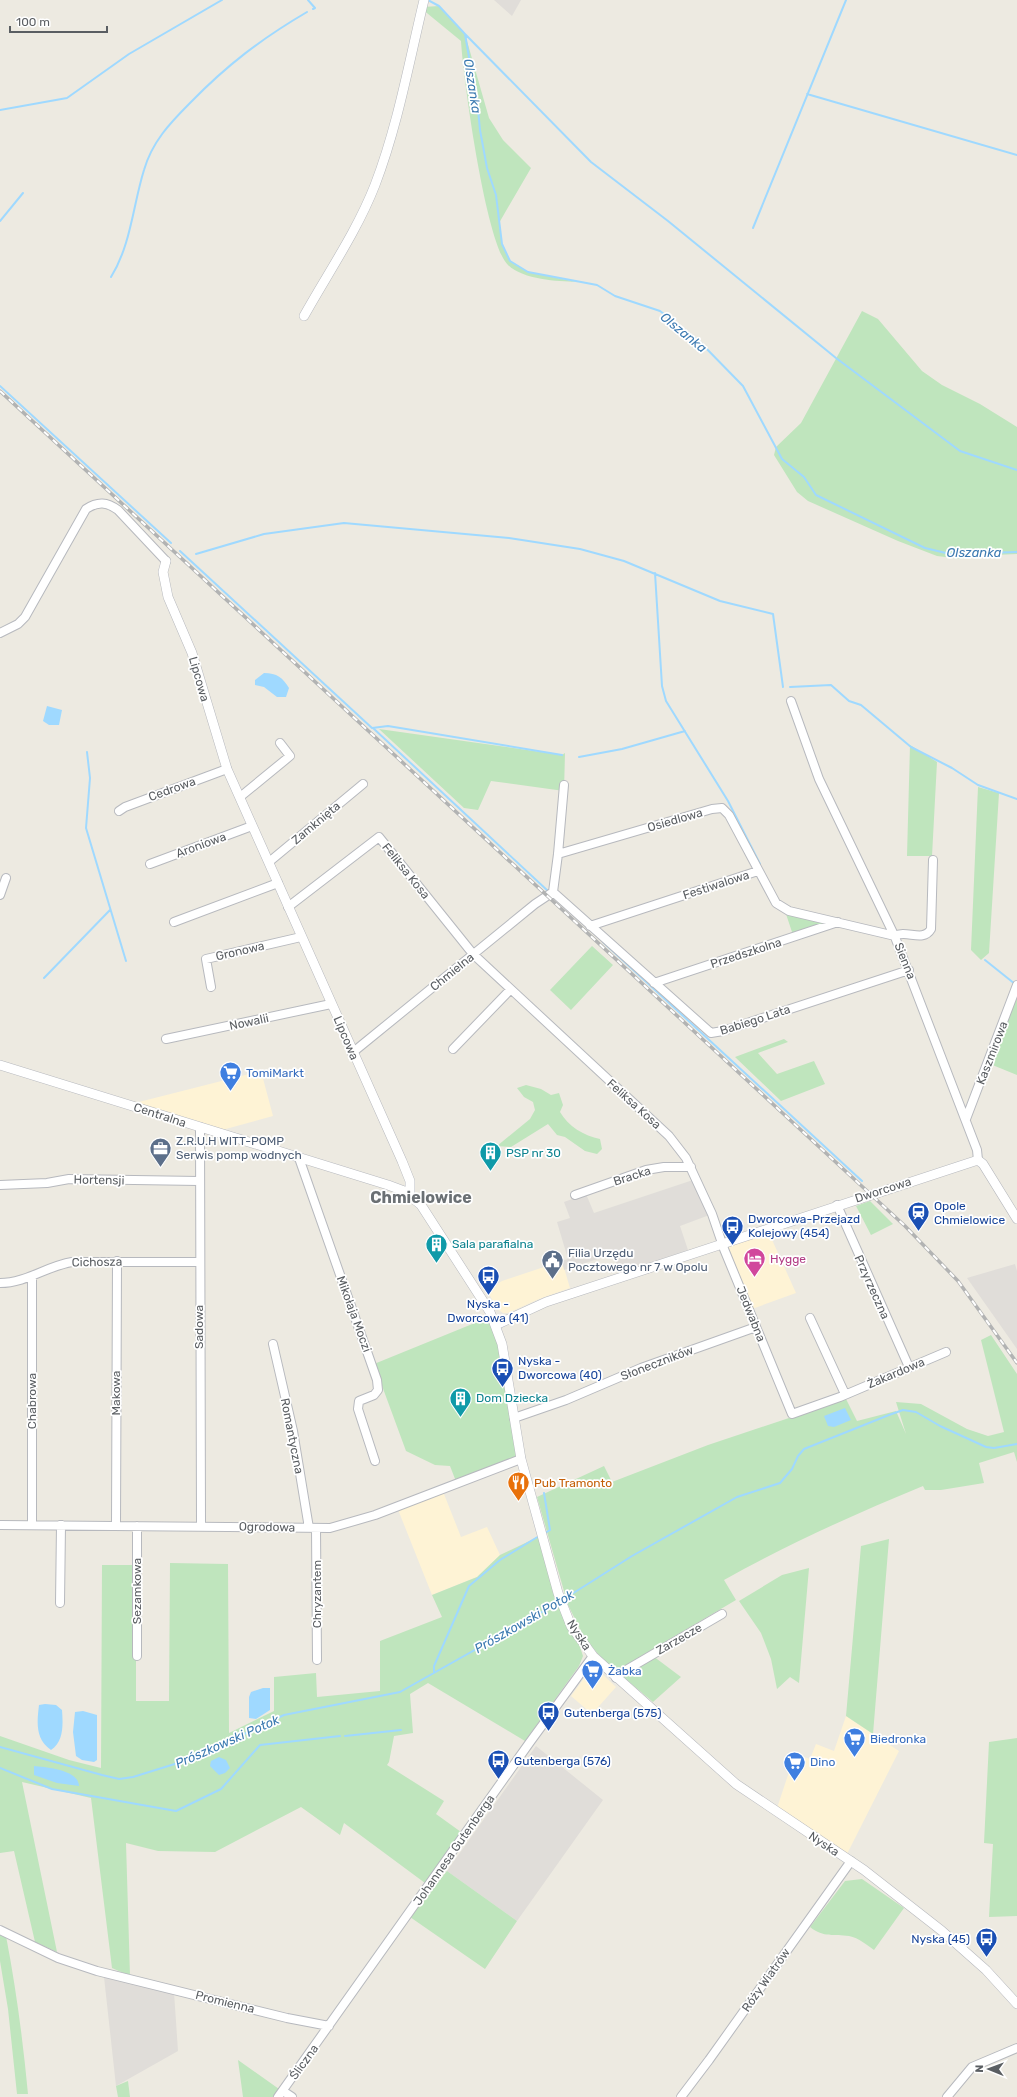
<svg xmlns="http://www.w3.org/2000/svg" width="1017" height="2097" viewBox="0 0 1017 2097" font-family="Rubik,sans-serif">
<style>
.commercial{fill:#fef3d5}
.industrial{fill:#e0ddd9}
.green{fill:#bfe5bd}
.water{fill:#9fd9ff}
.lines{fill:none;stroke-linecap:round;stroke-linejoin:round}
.stream{stroke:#9fd9ff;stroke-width:2}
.minor-casing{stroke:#b7b9be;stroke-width:10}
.tertiary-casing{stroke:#b7b9be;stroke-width:10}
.minor{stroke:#fff;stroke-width:8}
.tertiary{stroke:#fff;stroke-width:9}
.rail-casing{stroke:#b2b3b3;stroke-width:3.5}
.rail{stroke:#fff;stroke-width:2;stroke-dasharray:6;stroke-linecap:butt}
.labels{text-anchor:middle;stroke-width:3.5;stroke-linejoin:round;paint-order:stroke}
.street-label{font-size:12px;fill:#5a5e62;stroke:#fff}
.shop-label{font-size:12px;fill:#366cbe;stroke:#fff;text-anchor:start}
.service-label{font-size:12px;fill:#4e5e75;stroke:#fff;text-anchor:start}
.culture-label{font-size:12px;fill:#0d838f;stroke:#fff;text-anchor:start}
.transit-label{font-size:12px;fill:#164399;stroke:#fff;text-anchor:start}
.hotel-label{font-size:12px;fill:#b23c85;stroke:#fff;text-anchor:start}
.food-label{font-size:12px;fill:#c56008;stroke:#fff;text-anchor:start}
.water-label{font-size:13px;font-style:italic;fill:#3c7ab1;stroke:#fff}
.district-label{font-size:16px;font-weight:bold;fill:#6b7074;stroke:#fff}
</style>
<rect width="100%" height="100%" fill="#edeae1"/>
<path class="commercial" d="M 261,1071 L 273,1116 L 222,1130 L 127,1105 Z
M 769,1233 L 796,1293 L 752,1309 L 726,1247 Z
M 562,1261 L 570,1288 L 539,1299 L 508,1313 L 503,1313 L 497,1309 L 487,1290 L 502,1281 Z
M 442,1489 L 461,1537 L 487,1527 L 500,1555 L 477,1577 L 432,1595 L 397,1507 Z
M 591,1669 L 599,1671 L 616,1687 L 592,1714 L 571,1696 Z
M 846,1716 L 899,1751 L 847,1854 L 777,1808 L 795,1754 L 810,1759 L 816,1744 L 834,1751 Z"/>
<path class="industrial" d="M 494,0 L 521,0 L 512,16 Z
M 696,1179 L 712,1214 L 680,1226 L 688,1250 L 620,1273 L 613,1254 L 564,1270 L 562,1261 L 568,1259 L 557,1222 L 570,1218 L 564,1202 L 586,1194 L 594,1213 Z
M 1015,1264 L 1017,1271 L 1017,1349 L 967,1278 Z
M 536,1746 L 603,1800 L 517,1921 L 447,1871 Z
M 104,1977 L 174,1992 L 178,2051 L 116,2086 Z"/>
<path class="green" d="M 419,0 L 424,0 L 423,7 L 439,6 L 465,34 L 489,118 L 503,140 L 531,168 L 499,223 L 502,244 L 510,261 L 528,272 L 577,282 C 557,281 524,280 508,265 C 486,245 463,77 461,41 L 422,9 Z
M 862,311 L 878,319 L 922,371 L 942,385 L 980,404 L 1017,427 L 1017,554 L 972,556 L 961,559 L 937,556 L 898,541 L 808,501 L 797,492 L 774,455 L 776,447 L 801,423 Z
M 379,729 L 562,755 L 565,753 L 564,791 L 491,781 L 478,810 L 464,808 Z
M 910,745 L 937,762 L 932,856 L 907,856 Z
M 978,787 L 999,793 L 989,953 L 981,960 L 971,950 Z
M 785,911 L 823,922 L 823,924 L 793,935 Z
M 592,946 L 613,965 L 571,1010 L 550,990 Z
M 1017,991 L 1017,1075 L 990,1064 Z
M 784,1039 L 788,1042 L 758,1053 L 777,1074 L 814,1061 L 825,1084 L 781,1101 L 735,1057 Z
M 526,1085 L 541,1089 L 551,1095 L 559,1093 L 563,1105 L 560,1112 C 568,1126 584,1136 600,1139 L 602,1149 L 597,1154 L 585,1151 L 565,1137 L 557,1135 L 548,1124 L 511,1147 L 497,1146 L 530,1119 L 535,1110 L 533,1102 L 524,1097 L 517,1088 Z
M 870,1201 L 893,1224 L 871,1235 L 856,1206 Z
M 492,1316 L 521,1459 L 457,1484 L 450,1466 L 435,1465 L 406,1451 L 374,1364 Z
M 991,1335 L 1017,1374 L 1017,1462 L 1014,1452 L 979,1463 L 984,1483 L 941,1490 L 925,1490 L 923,1486 C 855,1514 788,1544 724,1580 L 736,1600 L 614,1672 L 585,1639 L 568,1605 L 537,1497 L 604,1466 L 612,1482 L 708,1445 L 846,1399 L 857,1421 L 896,1411 L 906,1434 L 896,1402 L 921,1404 L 967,1429 L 988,1436 L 1004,1432 L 981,1340 Z
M 542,1535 L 583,1656 L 579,1666 L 525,1741 L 428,1683 L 410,1694 L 413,1733 L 394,1736 L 389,1762 L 387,1765 L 444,1801 L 436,1814 L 461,1832 L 425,1883 L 344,1823 L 340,1835 L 301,1807 L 215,1852 L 158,1851 L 126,1843 L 130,1976 L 112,1968 L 91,1798 L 22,1782 L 57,1952 L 35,1942 L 14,1851 L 0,1853 L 0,1736 L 69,1760 L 101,1768 L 102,1565 L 136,1565 L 136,1701 L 169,1701 L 170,1563 L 228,1564 L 229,1733 L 274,1711 L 274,1677 L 316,1673 L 317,1697 L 380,1691 L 380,1641 L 442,1617 L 432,1595 L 477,1577 L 500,1555 Z
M 889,1539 L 873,1734 L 846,1716 L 861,1546 Z
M 809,1568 L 799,1683 L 790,1677 L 777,1689 L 771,1659 L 761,1633 L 739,1601 L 782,1575 Z
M 653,1656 L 681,1677 L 653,1702 L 622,1676 Z
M 1017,1738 L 1017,1916 L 989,1917 L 993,1844 L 984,1843 L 989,1742 Z
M 447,1871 L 517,1921 L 485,1969 L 410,1917 Z
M 862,1879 L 904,1908 L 874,1950 C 867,1945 859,1938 849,1936 C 834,1934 824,1938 810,1927 L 845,1881 Z
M 0,1933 L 6,1936 C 16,1988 23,2041 28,2094 L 17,2094 L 8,2009 L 0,1961 Z
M 238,2060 L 279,2089 L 273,2097 L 243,2097 Z
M 128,2081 L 130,2097 L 118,2097 L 116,2086 Z"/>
<path class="water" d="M 264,673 C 277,673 283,678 289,688 L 286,697 L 277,697 L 264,687 L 255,685 L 255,680 Z
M 47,706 L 62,710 L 59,725 L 49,725 L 43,721 Z
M 845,1408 L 851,1420 L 834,1427 L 828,1426 L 824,1416 Z
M 263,1688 L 270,1688 L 270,1710 L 256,1719 L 249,1718 L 249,1697 L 251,1692 Z
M 45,1704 L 56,1705 L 62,1710 C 63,1724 64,1742 51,1750 C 35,1739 37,1722 39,1705 Z
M 83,1711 L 97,1715 L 97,1760 L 94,1762 L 82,1760 L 76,1756 L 73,1732 L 75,1712 Z
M 219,1757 L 226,1760 L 230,1768 L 225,1773 L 219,1775 L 210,1766 L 211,1761 Z
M 34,1766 C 46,1767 79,1770 79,1786 L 57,1783 L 34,1775 Z"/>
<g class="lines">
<path class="stream" d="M 308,0 L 315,8 L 313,9
M 428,0 L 439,6 L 465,34 L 478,109 L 480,130 L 487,168 L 496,195 L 502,244 L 510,261 L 528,272 L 597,285 L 615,296 L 660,311 L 699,341 L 743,386 L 782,459 L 804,477 L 816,495 L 925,548 L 950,554 L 1017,552
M 465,34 L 591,162 L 668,221 L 836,358 L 960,451 L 1017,470
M 807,94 L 1017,155
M 0,110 L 67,98 L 129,54 L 222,0
M 0,221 L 23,193
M 753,228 L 846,0
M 111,277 C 131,245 133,205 144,170 C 152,142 170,123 190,103 C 227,65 261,39 307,12
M 0,386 L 171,543
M 180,551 L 372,728 L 388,726 L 562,755
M 196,554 L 264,534 L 344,523 L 509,538 L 580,549 L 624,561 L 720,601 L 773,614 L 783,687
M 655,573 L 662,686 L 666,701 L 728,801 L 760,864
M 790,687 L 831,685 L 849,701 L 861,705 L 911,747 L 952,768 L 978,785 L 1017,799
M 373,728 L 548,891
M 87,752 L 90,778 L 86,828 L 126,961
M 579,757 L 622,749 L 685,731
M 603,942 L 862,1181
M 985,960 L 1015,984
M 44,978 L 110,910
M 544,1493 L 550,1530 L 545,1533
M 564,1599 L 632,1556 L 737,1497 L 780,1483 L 792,1469 L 798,1456 L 804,1449 L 889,1415 L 903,1410 L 916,1412 L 940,1426 L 986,1447 L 994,1448 L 1017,1444
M 434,1673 L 434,1666 L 469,1586 L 500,1560 L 539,1536
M 345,1736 L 401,1730
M 0,1747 L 102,1775 L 119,1779 L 133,1777 L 194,1758 L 284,1715 L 400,1692 L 558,1603
M 0,1768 L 52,1789 L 176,1811 L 221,1789 L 260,1745 L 340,1736"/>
<defs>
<path id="minor" d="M 0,633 L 18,624 L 25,617 L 86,509 C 98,501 107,502 118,510 L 166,561
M 791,701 L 819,779 L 895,937 L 977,1150 L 978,1160
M 240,797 L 290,756 L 280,743
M 119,811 L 125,807 L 227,769
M 558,854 L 712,809 L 722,808 L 729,815 L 776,903 L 789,911 L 895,936 C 906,929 923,943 931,929 L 933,860
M 269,862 L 363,784
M 150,864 L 252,826
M 553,892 L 711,1033 L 723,1031 L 909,970
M 553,892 L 558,854 L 564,785
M 0,895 L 6,878
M 288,907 L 379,837 L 473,954 L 669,1136 L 686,1158 L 712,1214 L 724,1249 L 792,1414 L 840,1397 L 946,1352
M 174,922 L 278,883
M 590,926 L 758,871
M 654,983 L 838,922
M 211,987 L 206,959 L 301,937
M 166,1039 L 331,1004
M 453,1049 L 510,990
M 352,1053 L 535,904 L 553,892
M 966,1119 L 1017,985
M 200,1127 L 201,1526
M 299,1158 L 377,1380 L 378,1390 L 374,1395 L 359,1401 L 358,1409 L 375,1461
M 0,1185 L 47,1183 L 69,1179 L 199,1181
M 575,1195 L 646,1170 L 664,1167 L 691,1167
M 837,1205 L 909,1367
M 32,1276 L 32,1525
M 0,1283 C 26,1283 47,1266 72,1262 L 199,1262
M 810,1318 L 845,1394
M 273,1344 L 293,1431 L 309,1528
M 514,1418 L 566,1400 L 641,1368 L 756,1327
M 0,1525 L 330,1528 L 375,1515 L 521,1459
M 116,1525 L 117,1261
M 137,1526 L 137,1656
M 316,1528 L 317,1660
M 60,1603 L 61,1525
M 616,1678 L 621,1673 L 722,1614
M 0,1930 L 58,1958 L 97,1971 L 287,2018 L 329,2026
M 283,2091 L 292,2097
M 278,2097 L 530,1742 L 593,1656
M 681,2097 L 709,2060 L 851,1861
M 947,2097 L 972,2067 L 1017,2048"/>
<path id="tertiary" d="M 304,316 C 328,273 357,231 375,185 C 398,125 409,62 424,0
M 166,561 L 163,572 L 168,597 L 192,653 L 227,769 L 402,1161 L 410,1181 L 410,1194
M 0,1065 L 388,1185 L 404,1191 L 421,1205 L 490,1312 L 502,1344 L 521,1459 L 558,1593 L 571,1626 L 593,1656 L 736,1784 L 864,1870 L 942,1931 L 986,1970 L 1017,2004
M 496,1325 L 546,1302 L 978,1160 L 983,1164 L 1017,1219"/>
</defs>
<use href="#minor" class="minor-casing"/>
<use href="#tertiary" class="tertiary-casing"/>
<use href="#minor" class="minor"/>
<use href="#tertiary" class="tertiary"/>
<defs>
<path id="rail" d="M 0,391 L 905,1226 L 958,1281 L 1017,1363"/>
</defs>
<use href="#rail" class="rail-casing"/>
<use href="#rail" class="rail"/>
</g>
<defs>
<symbol id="supermarket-pin" viewBox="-11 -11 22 30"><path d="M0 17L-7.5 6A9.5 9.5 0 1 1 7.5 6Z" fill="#3f7fe0" stroke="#fff"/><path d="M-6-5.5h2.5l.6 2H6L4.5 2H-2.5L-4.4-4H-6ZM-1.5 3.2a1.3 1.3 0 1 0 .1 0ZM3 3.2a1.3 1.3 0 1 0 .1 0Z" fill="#fff"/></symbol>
<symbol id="office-pin" viewBox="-11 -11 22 30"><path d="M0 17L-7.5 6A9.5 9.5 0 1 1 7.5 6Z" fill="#5c6f8a" stroke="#fff"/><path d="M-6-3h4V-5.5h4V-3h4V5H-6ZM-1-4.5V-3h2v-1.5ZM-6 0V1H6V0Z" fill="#fff"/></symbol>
<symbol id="building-pin" viewBox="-11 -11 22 30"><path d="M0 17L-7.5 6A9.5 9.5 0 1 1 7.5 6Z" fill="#0f9aa8" stroke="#fff"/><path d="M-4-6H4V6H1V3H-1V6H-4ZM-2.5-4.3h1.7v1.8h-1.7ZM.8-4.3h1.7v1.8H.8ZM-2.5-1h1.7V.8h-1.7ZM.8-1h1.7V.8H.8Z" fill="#fff"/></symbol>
<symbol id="station-pin" viewBox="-11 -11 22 30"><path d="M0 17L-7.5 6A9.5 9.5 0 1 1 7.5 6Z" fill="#1a4fb4" stroke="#fff"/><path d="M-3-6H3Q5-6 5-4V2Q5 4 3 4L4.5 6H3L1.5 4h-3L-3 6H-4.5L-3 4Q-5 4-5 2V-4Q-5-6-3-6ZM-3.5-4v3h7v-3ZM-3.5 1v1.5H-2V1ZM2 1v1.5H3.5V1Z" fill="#fff"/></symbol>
<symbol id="bus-pin" viewBox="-11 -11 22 30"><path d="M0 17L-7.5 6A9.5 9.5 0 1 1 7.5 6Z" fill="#1a4fb4" stroke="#fff"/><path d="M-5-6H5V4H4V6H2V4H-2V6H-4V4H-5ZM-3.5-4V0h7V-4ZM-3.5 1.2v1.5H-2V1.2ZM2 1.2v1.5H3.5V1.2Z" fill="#fff"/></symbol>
<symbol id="hotel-pin" viewBox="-11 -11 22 30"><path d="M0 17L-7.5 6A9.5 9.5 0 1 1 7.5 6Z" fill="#d1479c" stroke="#fff"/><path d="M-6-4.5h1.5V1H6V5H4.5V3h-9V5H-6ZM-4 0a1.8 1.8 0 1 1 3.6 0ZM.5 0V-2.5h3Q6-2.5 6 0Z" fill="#fff"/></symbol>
<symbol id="civic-pin" viewBox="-11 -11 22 30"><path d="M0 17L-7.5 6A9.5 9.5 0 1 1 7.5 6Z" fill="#5c6f8a" stroke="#fff"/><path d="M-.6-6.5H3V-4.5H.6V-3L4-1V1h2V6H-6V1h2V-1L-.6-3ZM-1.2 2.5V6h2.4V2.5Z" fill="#fff"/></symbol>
<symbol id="restaurant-pin" viewBox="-11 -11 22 30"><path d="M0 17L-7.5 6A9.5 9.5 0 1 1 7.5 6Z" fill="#e8710a" stroke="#fff"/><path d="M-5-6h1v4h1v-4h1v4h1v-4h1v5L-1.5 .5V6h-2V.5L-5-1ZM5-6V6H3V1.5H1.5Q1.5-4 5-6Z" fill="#fff"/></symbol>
</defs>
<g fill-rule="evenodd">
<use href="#supermarket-pin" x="218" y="1060" width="25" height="34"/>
<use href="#office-pin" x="148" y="1136" width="25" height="34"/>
<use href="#building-pin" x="478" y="1140" width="25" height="34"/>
<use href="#station-pin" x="906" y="1200" width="25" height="34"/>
<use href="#bus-pin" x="720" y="1214" width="25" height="34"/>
<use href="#building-pin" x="424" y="1232" width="25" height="34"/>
<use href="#hotel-pin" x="742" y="1246" width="25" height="34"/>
<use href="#civic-pin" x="540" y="1248" width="25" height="34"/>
<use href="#bus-pin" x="476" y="1264" width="25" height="34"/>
<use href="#bus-pin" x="490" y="1356" width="25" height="34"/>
<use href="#building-pin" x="448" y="1386" width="25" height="34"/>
<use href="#restaurant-pin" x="506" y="1470" width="25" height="34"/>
<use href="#supermarket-pin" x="580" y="1658" width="25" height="34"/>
<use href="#bus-pin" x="536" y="1700" width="25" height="34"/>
<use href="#supermarket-pin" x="842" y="1726" width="25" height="34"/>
<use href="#bus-pin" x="486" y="1748" width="25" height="34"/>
<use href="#supermarket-pin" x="782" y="1750" width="25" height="34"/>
<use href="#bus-pin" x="974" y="1926" width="25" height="34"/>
</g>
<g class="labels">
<g class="street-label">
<text transform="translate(199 679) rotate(74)" y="4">Lipcowa</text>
<text transform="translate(172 789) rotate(-20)" y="4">Cedrowa</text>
<text transform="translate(675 820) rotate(-16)" y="4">Osiedlowa</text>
<text transform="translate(316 823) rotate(-40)" y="4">Zamknięta</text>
<text transform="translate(201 845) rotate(-20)" y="4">Aroniowa</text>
<text transform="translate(406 871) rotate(51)" y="4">Feliksa Kosa</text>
<text transform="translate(716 885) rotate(-18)" y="4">Festiwalowa</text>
<text transform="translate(240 951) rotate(-13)" y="4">Gronowa</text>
<text transform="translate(746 953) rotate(-18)" y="4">Przedszkolna</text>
<text transform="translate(905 961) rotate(68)" y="4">Sienna</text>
<text transform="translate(452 972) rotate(-39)" y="4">Chmielna</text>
<text transform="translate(755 1020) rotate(-18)" y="4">Babiego Lata</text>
<text transform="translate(249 1022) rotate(-12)" y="4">Nowalii</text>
<text transform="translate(346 1038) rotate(67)" y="4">Lipcowa</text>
<text transform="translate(992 1053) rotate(-69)" y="4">Kaszmirowa</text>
<text transform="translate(634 1104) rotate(42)" y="4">Feliksa Kosa</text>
<text transform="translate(160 1115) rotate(18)" y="4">Centralna</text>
<text transform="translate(632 1176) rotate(-18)" y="4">Bracka</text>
<text transform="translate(99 1180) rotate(1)" y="4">Hortensji</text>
<text transform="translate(883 1190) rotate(-18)" y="4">Dworcowa</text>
<text transform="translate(97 1262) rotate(-1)" y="4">Cichosza</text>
<text transform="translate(872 1287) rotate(66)" y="4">Przyrzeczna</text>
<text transform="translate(354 1314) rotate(70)" y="4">Mikołaja Moczi</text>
<text transform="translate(751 1314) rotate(68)" y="4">Jedwabna</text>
<text transform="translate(199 1327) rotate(-90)" y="4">Sadowa</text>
<text transform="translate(657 1363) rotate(-21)" y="4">Słoneczników</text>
<text transform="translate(896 1373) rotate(-23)" y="4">Żakardowa</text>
<text transform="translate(116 1393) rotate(-90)" y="4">Makowa</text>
<text transform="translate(32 1401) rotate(-90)" y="4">Chabrowa</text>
<text transform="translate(292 1436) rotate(79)" y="4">Romantyczna</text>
<text transform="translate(267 1527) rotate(1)" y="4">Ogrodowa</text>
<text transform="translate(137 1591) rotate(-90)" y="4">Sezamkowa</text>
<text transform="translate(317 1594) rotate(-90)" y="4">Chryzantem</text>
<text transform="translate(579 1635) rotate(57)" y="4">Nyska</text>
<text transform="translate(679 1639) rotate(-30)" y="4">Zarzecze</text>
<text transform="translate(824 1844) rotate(34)" y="4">Nyska</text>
<text transform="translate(454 1850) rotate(-55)" y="4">Johannesa Gutenberga</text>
<text transform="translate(766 1980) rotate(-55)" y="4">Róży Wiatrów</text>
<text transform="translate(225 2002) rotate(14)" y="4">Promienna</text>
<text transform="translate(304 2062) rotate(-54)" y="4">Śliczna</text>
</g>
<g class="shop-label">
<text x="246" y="1077">TomiMarkt</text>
<text x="608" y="1675">Żabka</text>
<text x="870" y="1743">Biedronka</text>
<text x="810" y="1766">Dino</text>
</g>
<g class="service-label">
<text x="176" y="1145">Z.R.U.H WITT-POMP<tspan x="176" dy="14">Serwis pomp wodnych</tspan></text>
<text x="568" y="1257">Filia Urzędu<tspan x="568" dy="14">Pocztowego nr 7 w Opolu</tspan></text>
</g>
<g class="culture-label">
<text x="506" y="1157">PSP nr 30</text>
<text x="452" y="1248">Sala parafialna</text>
<text x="476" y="1402">Dom Dziecka</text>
</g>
<g class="transit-label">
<text x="934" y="1210">Opole<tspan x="934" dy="14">Chmielowice</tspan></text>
<text x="748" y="1223">Dworcowa-Przejazd<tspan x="748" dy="14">Kolejowy (454)</tspan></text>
<text x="488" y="1308" text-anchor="middle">Nyska -<tspan x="488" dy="14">Dworcowa (41)</tspan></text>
<text x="518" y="1365">Nyska -<tspan x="518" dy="14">Dworcowa (40)</tspan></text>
<text x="564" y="1717">Gutenberga (575)</text>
<text x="514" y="1765">Gutenberga (576)</text>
<text x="970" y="1943" text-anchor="end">Nyska (45)</text>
</g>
<g class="hotel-label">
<text x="770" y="1263">Hygge</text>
</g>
<g class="food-label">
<text x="534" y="1487">Pub Tramonto</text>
</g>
<g class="water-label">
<text transform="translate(473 86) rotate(81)" y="5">Olszanka</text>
<text transform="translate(684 332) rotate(39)" y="5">Olszanka</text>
<text x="974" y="557">Olszanka</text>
<text transform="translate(524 1621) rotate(-30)" y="5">Prószkowski Potok</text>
<text transform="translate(227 1741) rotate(-24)" y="5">Prószkowski Potok</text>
</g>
<g class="district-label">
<text x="421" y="1203">Chmielowice</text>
</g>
</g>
<g transform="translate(989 2069) rotate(271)" stroke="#ffffff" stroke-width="3" paint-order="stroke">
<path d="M0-3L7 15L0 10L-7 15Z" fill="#5a5e62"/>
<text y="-6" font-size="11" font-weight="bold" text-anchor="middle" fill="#5a5e62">N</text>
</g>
<path d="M10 26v6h97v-6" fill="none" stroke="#5a5e62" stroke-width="2"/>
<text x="16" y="26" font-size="12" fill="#5a5e62" stroke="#ffffff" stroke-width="3" paint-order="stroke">100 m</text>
</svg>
